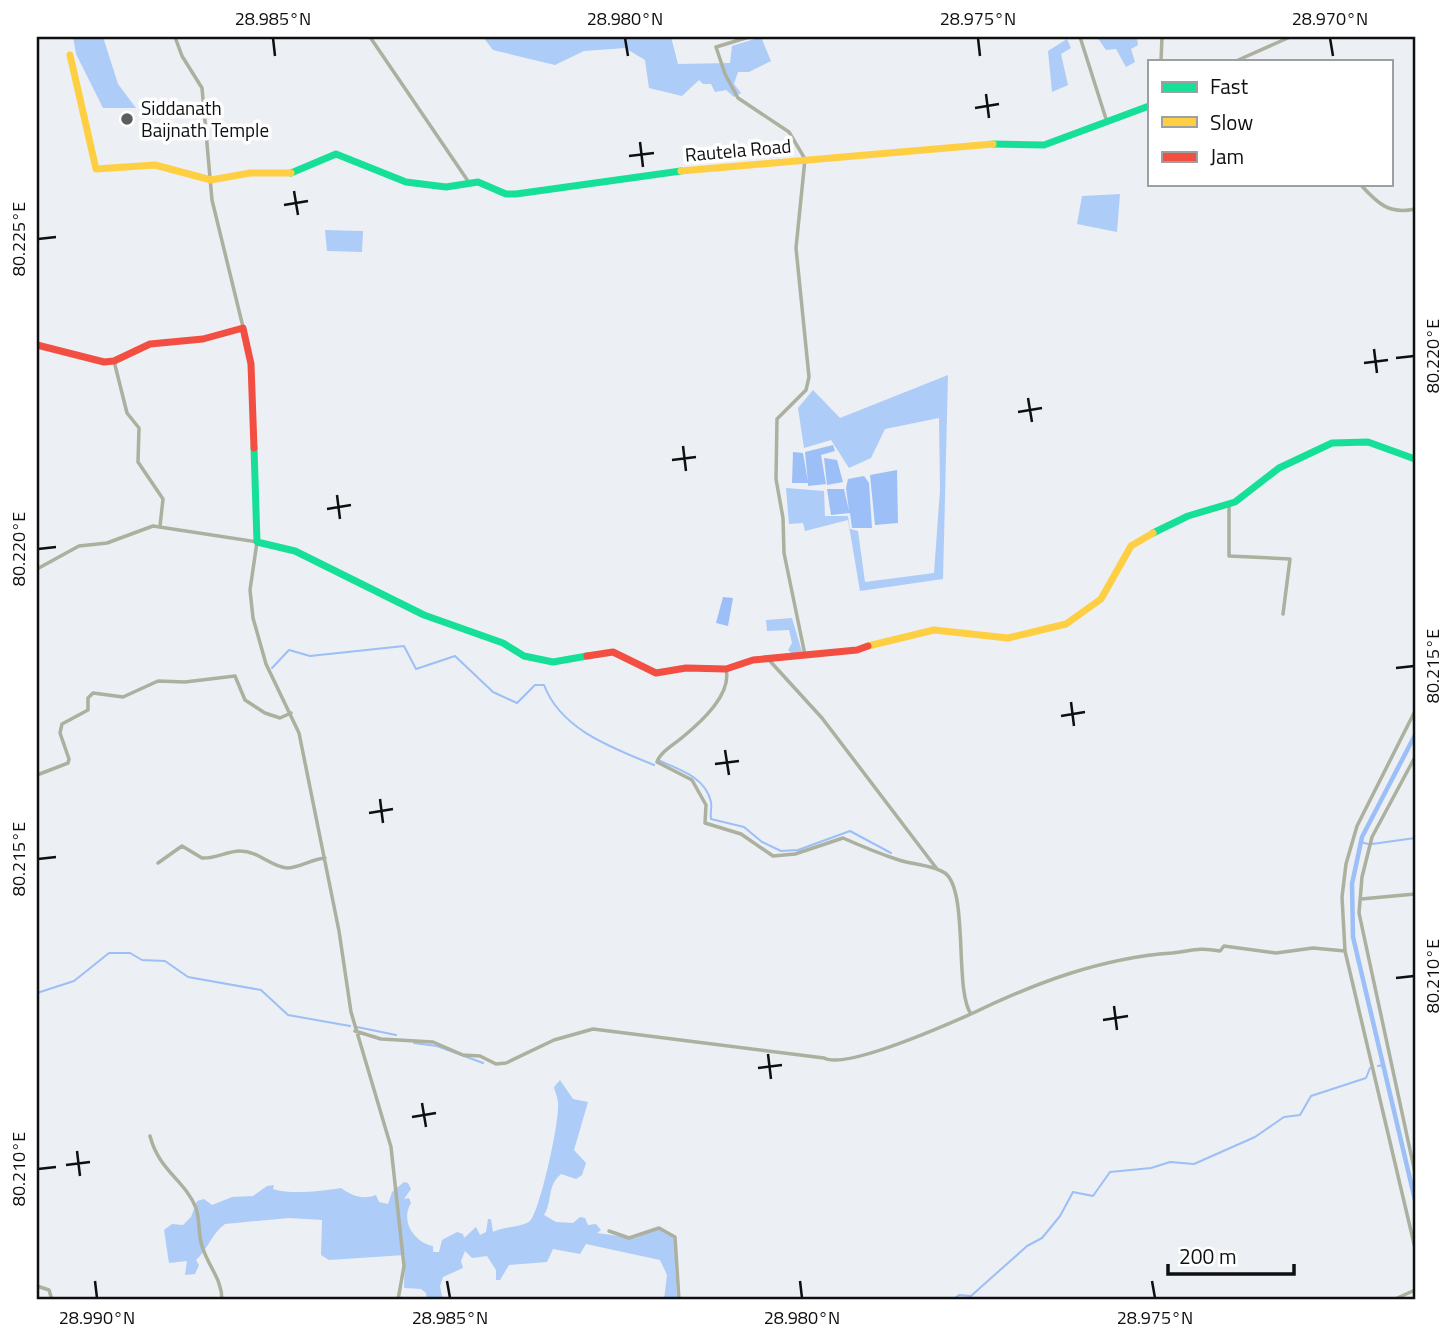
<svg xmlns="http://www.w3.org/2000/svg" width="1452" height="1337" viewBox="0 0 1452 1337" font-family="'Titillium Web',sans-serif">
<style>
.forest{fill:#aeccf8}
.water{fill:#9bbff6}
.lines{fill:none;stroke-linecap:round;stroke-linejoin:round}
.stream{stroke:#9bbff6;stroke-width:2}
.canal{stroke:#9bbff6;stroke-width:4.5}
.street{stroke:#abb09f;stroke-width:3.5}
.fast{stroke:#16e098;stroke-width:7}
.slow{stroke:#ffcf43;stroke-width:7}
.jam{stroke:#f24e42;stroke-width:7}
.ticks{fill:none;stroke:#0d0f11;stroke-width:2.5}
.poi-dot{fill:#5b5d60;stroke:#fff;stroke-width:2.5}
.labels{text-anchor:middle;stroke-width:7;stroke-linejoin:round;paint-order:stroke}
.poi-label{font-size:19px;fill:#0d0f11;stroke:#fff;text-anchor:start}
.street-label{font-size:19px;fill:#0d0f11;stroke:#fff}
.neatline{fill:none;stroke:#0d0f11;stroke-width:2.5}
.ticks-label{font-size:18px;text-anchor:middle;fill:#0d0f11}
</style>
<rect width="100%" height="100%" fill="#eceff3"/>
<path class="forest" d="M 73,37 L 103,37 L 118,84 L 136,108 L 103,108 L 76,54 Z
M 483,37 L 671,37 L 678,64 L 730,63 L 732,46 L 761,37 L 771,61 L 749,72 L 738,72 L 734,84 L 741,93 L 734,97 L 726,90 L 715,92 L 711,84 L 703,84 L 699,80 L 682,96 L 649,88 L 645,60 L 625,48 L 584,51 L 555,65 L 493,50 Z
M 1097,37 L 1137,37 L 1138,45 L 1131,49 L 1135,62 L 1126,67 L 1116,49 L 1106,50 Z
M 1067,39 L 1071,48 L 1061,54 L 1068,85 L 1052,92 L 1048,51 Z
M 1120,194 L 1117,232 L 1077,224 L 1082,196 Z
M 325,230 L 363,231 L 362,252 L 327,251 Z
M 948,375 L 943,579 L 860,591 L 848,520 L 805,531 L 803,523 L 789,524 L 786,488 L 824,491 L 825,516 L 848,516 L 850,529 L 858,531 L 865,582 L 934,573 L 940,490 L 939,418 L 885,429 L 871,458 L 849,468 L 831,440 L 804,448 L 798,408 L 813,390 L 840,418 Z
M 792,618 L 802,652 L 798,659 L 788,650 L 792,643 L 789,630 L 767,631 L 766,620 Z
M 560,1080 L 573,1099 L 588,1102 L 574,1150 L 586,1163 L 582,1175 L 576,1179 L 561,1174 C 546,1187 553,1201 544,1215 L 556,1222 L 573,1223 L 580,1217 L 585,1218 L 588,1225 L 596,1224 L 601,1230 L 597,1233 L 635,1238 L 658,1229 L 674,1238 L 677,1300 L 664,1300 L 667,1275 L 660,1260 L 586,1244 L 580,1254 L 553,1249 L 547,1262 L 509,1265 L 500,1280 L 496,1280 L 496,1270 L 487,1256 L 472,1258 L 465,1251 L 461,1261 L 463,1268 L 443,1277 L 440,1286 L 443,1300 L 427,1300 L 426,1293 L 421,1289 L 404,1288 L 405,1255 L 329,1260 L 321,1255 L 322,1220 L 289,1218 L 225,1224 C 212,1233 208,1249 196,1260 L 199,1265 L 195,1274 L 185,1275 L 187,1261 L 169,1263 L 164,1230 L 172,1224 L 183,1225 L 191,1217 L 197,1201 L 204,1199 L 212,1205 L 232,1197 L 253,1196 L 267,1186 L 274,1185 L 273,1189 C 291,1195 323,1191 341,1188 C 352,1196 363,1200 376,1195 L 379,1202 L 388,1204 L 392,1192 L 404,1182 L 408,1183 L 411,1189 L 404,1199 L 409,1198 L 411,1203 C 400,1221 414,1242 433,1246 L 433,1252 L 439,1252 L 442,1240 L 457,1232 L 463,1234 L 464,1238 L 476,1227 L 480,1235 L 486,1232 L 488,1219 L 491,1219 L 493,1232 C 504,1226 521,1228 530,1221 C 540,1211 560,1120 558,1103 C 558,1098 555,1092 554,1087 Z"/>
<path class="water" d="M 833,445 L 835,451 L 821,455 L 826,484 L 808,486 L 808,483 L 792,483 L 793,452 L 803,453 L 808,482 L 805,452 Z
M 824,458 L 837,460 L 843,482 L 827,485 Z
M 897,470 L 898,523 L 875,525 L 870,475 Z
M 864,476 L 869,483 L 872,528 L 852,528 L 850,513 L 831,515 L 827,489 L 844,489 L 849,511 L 846,488 L 848,479 Z
M 723,597 L 733,598 L 728,626 L 716,623 Z"/>
<g class="lines">
<path class="stream" d="M 720,37 L 730,37
M 272,668 L 289,650 L 310,656 L 404,646 L 416,669 L 455,656 L 493,692 L 517,703 L 535,685 L 544,685 C 561,730 613,748 654,765
M 660,761 C 681,770 706,778 711,802 C 712,808 710,813 711,819 L 744,827 L 762,842 L 781,851 L 798,850 L 850,831 L 891,853
M 1361,842 L 1368,844
M 1372,844 L 1415,838
M 37,993 L 74,981 L 109,953 L 130,953 L 142,960 L 165,961 L 188,977 L 261,990 L 288,1015 L 350,1026
M 357,1027 L 396,1035
M 414,1043 L 437,1046 L 483,1063
M 1378,1066 L 1383,1065
M 953,1300 L 959,1295 L 971,1296 L 1027,1246 L 1042,1238 L 1060,1216 L 1073,1192 L 1093,1196 L 1110,1172 L 1151,1168 L 1170,1162 L 1194,1164 L 1255,1137 L 1284,1117 L 1300,1115 L 1311,1096 L 1366,1078 L 1370,1068"/>
<path class="canal" d="M 1415,735 L 1362,837 L 1352,884 L 1353,937 L 1415,1200"/>
<path class="street" d="M 175,37 L 182,56 L 202,88 L 212,200 L 243,327
M 370,37 L 470,184
M 749,37 L 716,47 L 725,74 L 738,98 L 789,132 L 805,159 L 796,248 L 809,377 L 806,390 L 777,419 L 776,479 L 783,518 L 784,553 L 805,655
M 1080,37 L 1107,122
M 1161,61 L 1162,37
M 1236,61 L 1290,37
M 1360,184 C 1377,203 1389,215 1415,209
M 114,361 L 127,413 L 139,428 L 138,462 L 163,499 L 160,526
M 1229,504 L 1229,556 L 1290,559 L 1283,614
M 37,569 L 79,546 L 107,543 L 153,526 L 257,542 L 250,590 L 253,618 L 266,664 L 299,733 L 339,931 L 351,1012 L 391,1147 L 404,1266 L 398,1300
M 769,660 L 822,718 L 937,869
M 726,669 C 732,694 702,721 684,736 C 675,744 661,751 657,762 L 692,780 L 706,805 L 705,823 L 741,834 L 773,856 L 795,854 L 843,838 C 861,846 880,854 899,860 C 914,865 931,864 945,873 C 969,891 954,991 971,1014 C 1035,983 1101,958 1172,953 C 1192,951 1197,947 1220,951 L 1224,946 L 1276,953 L 1313,948 L 1345,951
M 1415,711 L 1357,826 L 1346,864 L 1342,897 L 1345,951 L 1415,1248
M 1415,757 L 1372,837 L 1362,877 L 1359,913 L 1415,1173
M 37,775 L 68,763 L 69,759 L 60,733 L 62,724 L 88,710 L 88,698 L 93,693 L 123,697 L 158,681 L 185,682 L 235,676 L 245,700 L 265,713 L 280,718 L 291,713
M 158,863 L 182,846 L 202,858 C 215,859 227,851 240,851 C 259,851 271,867 287,868 C 299,868 312,859 325,858
M 1361,899 L 1415,894
M 355,1031 L 381,1039 L 433,1042 L 463,1055 L 480,1056 L 496,1064 L 506,1063 L 554,1040 L 593,1029 L 824,1058 C 846,1070 946,1025 971,1014
M 150,1136 C 159,1171 185,1180 196,1208 C 200,1220 198,1234 202,1246 C 208,1266 222,1279 222,1300
M 609,1231 L 629,1238 L 659,1228 L 675,1237 L 679,1300
M 37,1286 L 49,1290 L 52,1300
M 772,1300 L 781,1300
M 1393,1300 L 1415,1290"/>
<path class="fast" d="M 993,144 L 1044,145 L 1149,106
M 291,173 L 336,154 L 406,182 L 446,187 L 478,182 L 506,194 L 516,194 L 681,171
M 254,448 L 257,542 L 295,551 L 424,615 L 503,643 L 524,656 L 553,662 L 587,656
M 1153,533 L 1188,516 L 1235,502 L 1279,468 L 1332,443 L 1368,442 L 1415,459"/>
<path class="slow" d="M 70,55 L 96,169 L 155,165 L 211,180 L 250,173 L 291,173
M 681,171 L 993,144
M 868,646 L 934,630 L 1008,638 L 1066,624 L 1101,599 L 1131,546 L 1153,533"/>
<path class="jam" d="M 37,345 L 104,362 L 114,361 L 150,344 L 203,339 L 243,328 L 251,364 L 254,448
M 587,656 L 613,652 L 656,673 L 686,668 L 726,669 L 753,660 L 857,650 L 868,646"/>
</g>
<path class="ticks" d="M 273,38 L 275,56M 625,38 L 628,56M 978,38 L 980,56M 1330,38 L 1333,56M 986,94 L 989,118M 975,108 L 999,104M 640,142 L 643,167M 629,156 L 654,153M 294,191 L 298,215M 284,205 L 308,201M 38,239 L 56,237M 1374,349 L 1377,373M 1396,358 L 1414,356M 1364,363 L 1388,360M 1028,398 L 1032,422M 1018,412 L 1042,408M 683,446 L 686,471M 672,460 L 696,457M 337,495 L 340,519M 327,509 L 351,505M 38,549 L 56,547M 1396,668 L 1414,666M 1071,702 L 1074,726M 1061,716 L 1085,712M 725,750 L 729,775M 715,764 L 739,761M 380,799 L 383,823M 369,813 L 393,809M 38,859 L 56,857M 1396,978 L 1414,976M 1114,1006 L 1117,1030M 1103,1020 L 1128,1016M 768,1054 L 771,1079M 758,1068 L 782,1065M 422,1103 L 426,1127M 412,1117 L 436,1113M 77,1151 L 80,1176M 66,1165 L 90,1162M 38,1169 L 56,1167M 95,1281 L 97,1298M 447,1281 L 450,1298M 800,1281 L 802,1298M 1152,1281 L 1155,1298"/>
<circle class="poi-dot" cx="127" cy="119" r="7"/>
<g class="labels">
<g class="poi-label">
<text x="141" y="115">Siddanath<tspan x="141" dy="22">Baijnath Temple</tspan></text>
</g>
<g class="street-label">
<text transform="translate(738 150) rotate(-5)" y="7">Rautela Road</text>
</g>
</g>
<rect width="1452" height="1337" fill="none" stroke="#ffffff" stroke-width="77"/>
<rect x="1148" y="60" width="245" height="126" fill="#ffffff" stroke="#9e9fa0" stroke-width="2"/>
<rect x="1162" y="82" width="35" height="10" fill="#16e098" stroke="#9e9fa0" stroke-width="2"/>
<text x="1210" y="94" font-size="21" fill="#0d0f11">Fast</text>
<rect x="1162" y="117" width="35" height="10" fill="#ffcf43" stroke="#9e9fa0" stroke-width="2"/>
<text x="1210" y="130" font-size="21" fill="#0d0f11">Slow</text>
<rect x="1162" y="152" width="35" height="10" fill="#f24e42" stroke="#9e9fa0" stroke-width="2"/>
<text x="1210" y="164" font-size="21" fill="#0d0f11">Jam</text>
<path d="M1168 1264v10h126v-10" fill="none" stroke="#0d0f11" stroke-width="3.5"/>
<text x="1179" y="1264" font-size="21" fill="#0d0f11" stroke="#ffffff" stroke-width="5" paint-order="stroke">200 m</text>
<rect x="38" y="38" width="1376" height="1260" class="neatline"/>
<g class="ticks-label">
<text x="273" y="25">28.985°N</text>
<text x="625" y="25">28.980°N</text>
<text x="978" y="25">28.975°N</text>
<text x="1330" y="25">28.970°N</text>
<text transform="translate(19 239) rotate(-90)" y="6">80.225°E</text>
<text transform="translate(1433 356) rotate(-90)" y="6">80.220°E</text>
<text transform="translate(19 549) rotate(-90)" y="6">80.220°E</text>
<text transform="translate(1433 666) rotate(-90)" y="6">80.215°E</text>
<text transform="translate(19 859) rotate(-90)" y="6">80.215°E</text>
<text transform="translate(1433 976) rotate(-90)" y="6">80.210°E</text>
<text transform="translate(19 1169) rotate(-90)" y="6">80.210°E</text>
<text x="97" y="1324">28.990°N</text>
<text x="450" y="1324">28.985°N</text>
<text x="802" y="1324">28.980°N</text>
<text x="1155" y="1324">28.975°N</text>
</g>
</svg>
